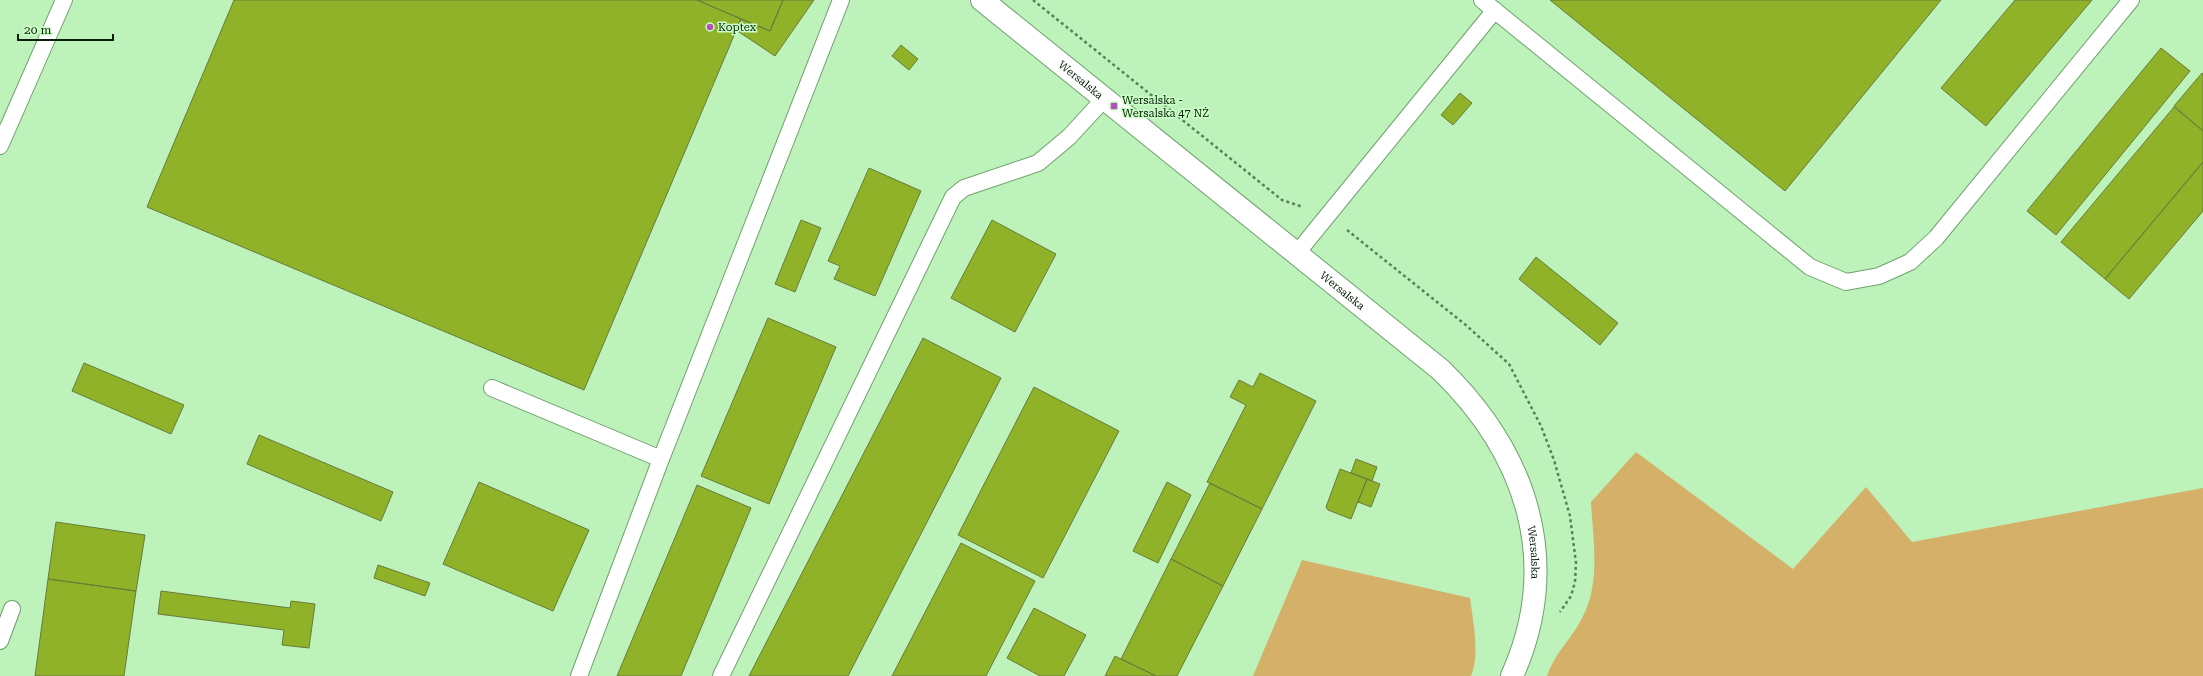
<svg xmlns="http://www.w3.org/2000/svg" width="2203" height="676" viewBox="0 0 2203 676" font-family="'Roboto Serif',serif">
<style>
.green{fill:#d4b069}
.building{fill:#8fb228;stroke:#687b3c}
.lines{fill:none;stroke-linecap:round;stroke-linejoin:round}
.lane-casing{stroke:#70a16e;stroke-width:18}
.secondary-casing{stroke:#70a16e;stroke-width:24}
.path{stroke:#5b7e5a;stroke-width:2.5;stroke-dasharray:3 3;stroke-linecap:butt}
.lane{stroke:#fff;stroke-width:16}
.secondary{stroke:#fff;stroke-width:22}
.poi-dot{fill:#b152bb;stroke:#caffc7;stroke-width:1.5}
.labels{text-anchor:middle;stroke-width:3;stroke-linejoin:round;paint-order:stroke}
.poi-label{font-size:11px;fill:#0a1e0a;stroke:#caffc7;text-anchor:start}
.street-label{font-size:11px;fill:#0a1e0a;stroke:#caffc7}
</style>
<rect width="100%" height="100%" fill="#bdf2ba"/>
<path class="green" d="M 1636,452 L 1793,569 L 1866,487 L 1912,542 L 2203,488 L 2203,676 L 1547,676 C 1556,651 1571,640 1582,618 C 1601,584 1593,540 1591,502 Z
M 1302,560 L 1470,598 C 1473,620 1480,656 1471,676 L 1253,676 Z"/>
<path class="building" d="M 234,0 L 697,0 L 741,19 L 584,390 L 147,207 Z
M 697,0 L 783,0 L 770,31 Z
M 783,0 L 814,0 L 775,56 L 736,30 L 741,19 L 770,31 Z
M 1550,0 L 1941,0 L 1785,191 Z
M 2015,0 L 2092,0 L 1986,126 L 1941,88 Z
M 901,45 L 918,59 L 909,70 L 892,56 Z
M 2161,48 L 2190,71 L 2056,235 L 2027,211 Z
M 2202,73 L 2203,74 L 2203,131 L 2174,106 Z
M 1460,93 L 1472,103 L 1453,125 L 1441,115 Z
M 2174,107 L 2203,131 L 2203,162 L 2105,279 L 2061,242 Z
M 2203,162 L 2203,211 L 2129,299 L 2105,279 Z
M 869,168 L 921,191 L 875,296 L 834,279 L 840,266 L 828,261 Z
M 801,220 L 821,228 L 795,292 L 775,284 Z
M 992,220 L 1056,254 L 1015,332 L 951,298 Z
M 1536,257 L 1618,323 L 1600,345 L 1519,279 Z
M 768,318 L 836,347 L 769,504 L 701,476 Z
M 923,338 L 1001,378 L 848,676 L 749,676 Z
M 84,363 L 184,405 L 171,434 L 72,391 Z
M 1260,373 L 1316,401 L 1262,509 L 1207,482 L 1246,405 L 1230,397 L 1239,380 L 1253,387 Z
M 1034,387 L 1119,431 L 1043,578 L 958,535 Z
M 259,435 L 393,492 L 381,521 L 247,464 Z
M 1356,459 L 1377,467 L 1372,481 L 1351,473 Z
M 1340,469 L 1367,479 L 1351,519 L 1328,510 L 1326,507 Z
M 1367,479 L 1380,484 L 1371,507 L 1358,502 Z
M 479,482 L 589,530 L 553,611 L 443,564 Z
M 1167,482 L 1191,495 L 1158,563 L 1133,551 Z
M 1210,483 L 1262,509 L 1223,586 L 1171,559 Z
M 697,485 L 751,508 L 681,676 L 617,676 Z
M 56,522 L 145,535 L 136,591 L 48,579 Z
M 961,543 L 1035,581 L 986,676 L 892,676 Z
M 1171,559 L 1223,586 L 1177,676 L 1156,676 L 1121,659 Z
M 378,565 L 430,583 L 425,596 L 374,578 Z
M 48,579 L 136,591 L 124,676 L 35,676 Z
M 161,591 L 290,608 L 291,601 L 315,604 L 309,648 L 282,645 L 284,630 L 158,614 Z
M 1034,608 L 1086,635 L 1064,676 L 1040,676 L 1007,658 Z
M 1115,656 L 1121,659 L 1156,676 L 1105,676 Z"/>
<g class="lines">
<defs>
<path id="lane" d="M 1482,0 L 1810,267 L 1846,282 L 1879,276 L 1910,262 L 1936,238 L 2131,0
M 0,146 L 64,0
M 1297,253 L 1495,10
M 492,388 L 661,459 L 841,0
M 0,641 L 12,609
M 579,676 L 661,459
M 721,676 L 953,197 L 964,188 L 1038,163 L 1069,137 L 1105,98"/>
<g id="secondary">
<path id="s1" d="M 982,0 L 1441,370 C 1527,454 1563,562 1512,676"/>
</g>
</defs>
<use href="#lane" class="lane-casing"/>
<use href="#secondary" class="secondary-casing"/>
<path class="path" d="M 1033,0 L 1282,200 L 1303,207
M 1347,230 L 1467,326 L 1509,364 L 1541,426 L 1554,460 L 1570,516 L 1576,563 L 1575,582 L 1571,596 L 1560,612"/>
<use href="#lane" class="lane"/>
<use href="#secondary" class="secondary"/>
</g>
<g class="poi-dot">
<circle cx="710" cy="27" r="4"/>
<rect x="1110" y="102" width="8" height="8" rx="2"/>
</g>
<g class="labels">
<g class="poi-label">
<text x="718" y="31">Koptex</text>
<text x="1122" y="104">Wersalska -<tspan x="1122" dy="13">Wersalska 47 NŻ</tspan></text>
</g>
<g class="street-label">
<text dy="4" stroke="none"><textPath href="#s1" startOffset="127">Wersalska</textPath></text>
<text dy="4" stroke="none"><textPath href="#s1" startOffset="463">Wersalska</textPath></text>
<text dy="4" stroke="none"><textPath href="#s1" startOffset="799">Wersalska</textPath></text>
</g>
</g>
<path d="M18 34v6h95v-6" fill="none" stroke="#0a1e0a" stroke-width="2"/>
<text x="24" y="34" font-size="12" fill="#0a1e0a" stroke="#caffc7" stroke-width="3" paint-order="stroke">20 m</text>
</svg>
